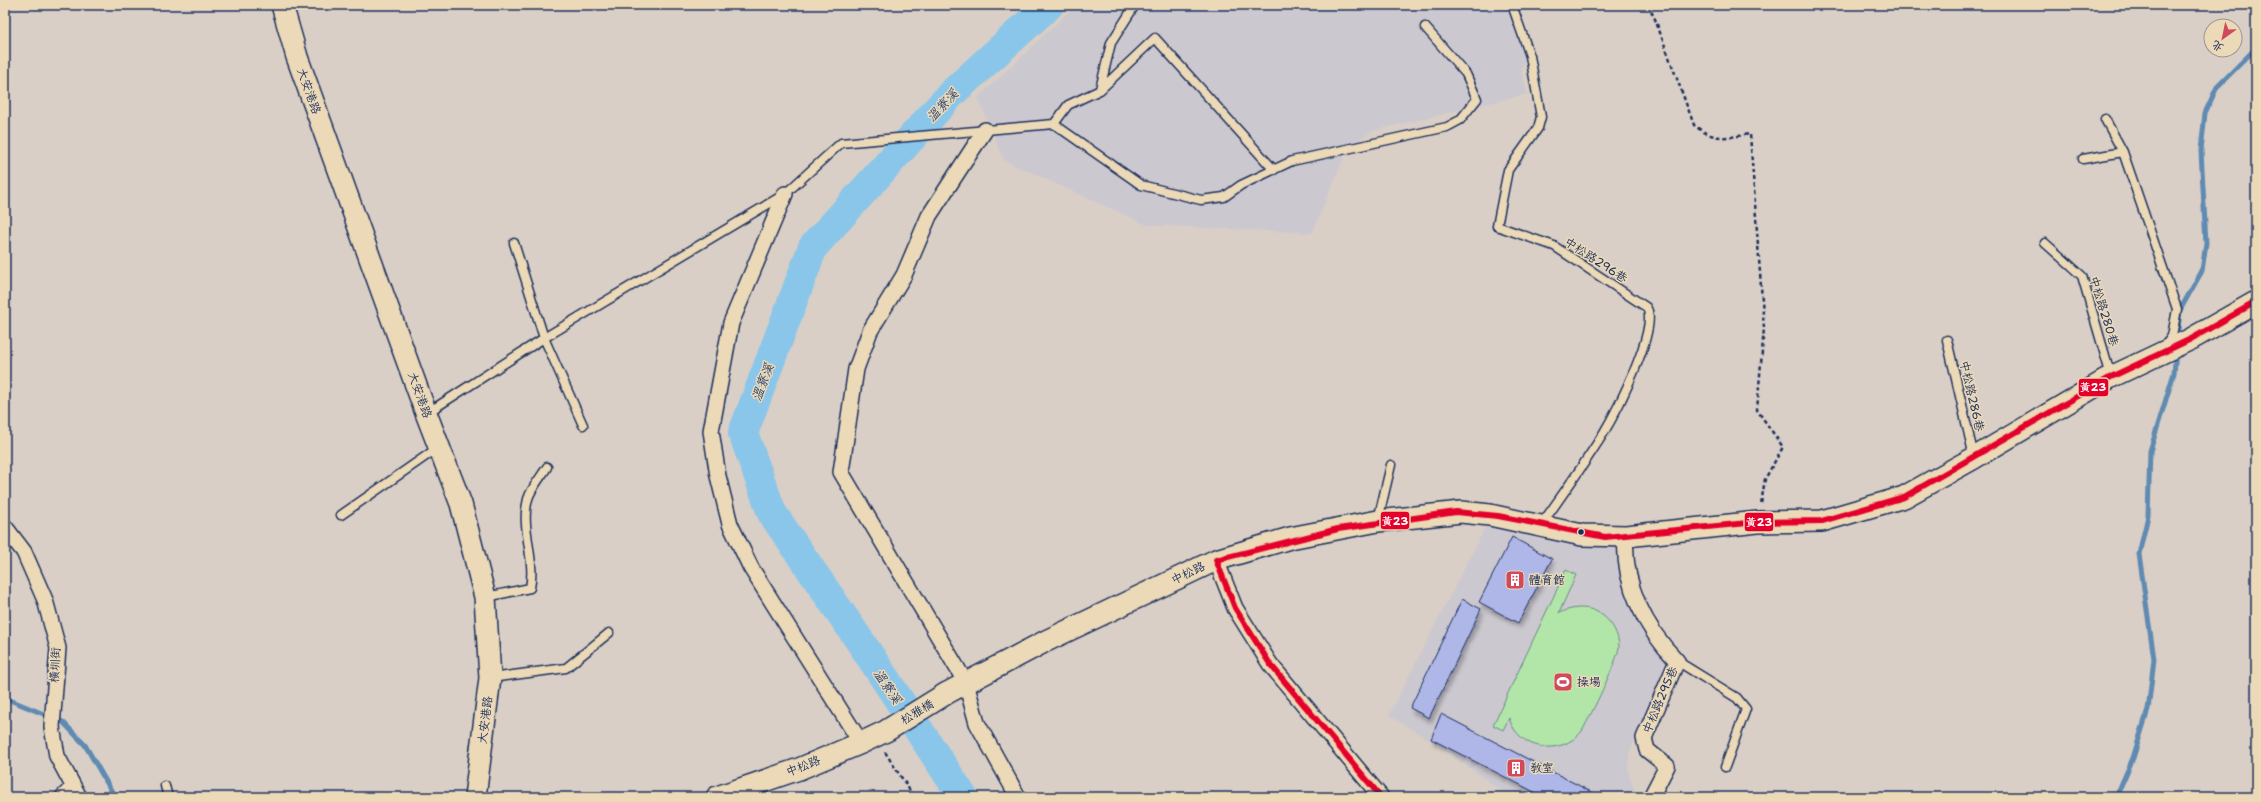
<svg xmlns="http://www.w3.org/2000/svg" width="2261" height="802" viewBox="0 0 2261 802" font-family="'Shantell Sans','LXGW WenKai TC',sans-serif">
<style>
.built{fill:#ccc8d0}
.green{fill:#b1e6a8;stroke:#668a83}
.lines{fill:none;stroke-linecap:round;stroke-linejoin:round}
.stream{stroke:#5e8ab2;stroke-width:5}
.river{stroke:#8ac6ea;stroke-width:30}
.building{fill:#afb7e8;stroke:#1b2f5e;filter:url(#shadow)}
.lane-casing{stroke:#1b2f5e;stroke-width:11}
.street-casing{stroke:#1b2f5e;stroke-width:18}
.secondary-casing{stroke:#1b2f5e;stroke-width:24}
.path{stroke:#1b2f5e;stroke-width:2.5;stroke-dasharray:4 3;stroke-linecap:butt}
.lane{stroke:#ebd9b7;stroke-width:8}
.street{stroke:#ebd9b7;stroke-width:15}
.secondary{stroke:#ebd9b7;stroke-width:21}
.bus-1-casing{stroke:#ebd9b7;stroke-width:9}
.bus-1{stroke:#e4002b;stroke-width:6}
.bus-dot{fill:#1b2f5e;stroke:#ebd9b7;stroke-width:1.5}
.labels{text-anchor:middle;stroke-width:3;stroke-linejoin:round;paint-order:stroke}
.street-label{font-size:12px;fill:#1b2f5e;stroke:#ebd9b7}
.poi-label{font-size:12px;fill:#1b2f5e;stroke:#ebd9b7;text-anchor:start}
.water-label{font-size:13px;font-style:italic;fill:#2c4673;stroke:#ebd9b7}
.line-badge{stroke:#ebd9b7;stroke-width:1.5}
.badge-label{font-size:11px;text-anchor:middle;font-weight:bold;fill:#fff}
</style>
<defs>
<filter id="shadow"><feDropShadow dx="2.5" dy="4.5" stdDeviation="2" flood-color="#0004"/></filter>
</defs>
<rect width="100%" height="100%" fill="#d9cfc6"/>
<filter id="ink" filterUnits="userSpaceOnUse"><feTurbulence type="fractalNoise" baseFrequency=".025" numOctaves="2"/><feDisplacementMap in="SourceGraphic" scale="8" xChannelSelector="R" yChannelSelector="G"/><feConvolveMatrix kernelMatrix="1 2 1 2 8 2 1 2 1" color-interpolation-filters="sRGB"/></filter>
<g filter="url(#ink)">
<path class="built" d="M 1076,5 L 1507,5 L 1527,58 L 1521,68 L 1527,94 L 1372,131 L 1348,148 L 1312,233 L 1147,225 L 1004,160 L 978,98 Z
M 1492,514 L 1629,537 L 1627,564 L 1667,660 L 1630,751 L 1628,763 L 1629,774 L 1637,797 L 1510,797 L 1446,751 L 1389,715 Z"/>
<path class="green" d="M 1566,570 L 1576,575 L 1559,613 C 1573,607 1589,605 1602,615 C 1612,622 1619,635 1619,647 C 1618,660 1590,717 1582,731 C 1561,757 1519,751 1509,718 L 1503,730 L 1493,725 Z"/>
<g class="lines">
<path class="stream" d="M 2177,340 L 2180,310 L 2202,271 L 2206,243 L 2201,151 L 2205,113 L 2217,87 L 2256,48
M 5,698 L 63,722 L 85,745 L 115,797
M 2116,797 L 2133,758 L 2148,710 L 2154,659 L 2139,554 L 2148,516 L 2150,451 L 2174,373 L 2176,352"/>
<path class="river" d="M 963,797 L 862,644 L 772,513 L 743,433 L 813,247 L 952,93 L 1049,5"/>
</g>
<path class="building" d="M 1512,537 L 1552,559 L 1518,623 L 1479,602 Z
M 1462,599 L 1481,609 L 1429,718 L 1410,708 Z
M 1441,714 L 1601,797 L 1544,797 L 1431,739 Z"/>
<g class="lines">
<defs>
<path id="lane" d="M 1512,5 L 1530,56 L 1541,117 L 1538,128 L 1508,170 L 1497,226 L 1554,246 L 1566,254 L 1646,307 C 1661,325 1615,414 1603,434 C 1584,465 1562,495 1541,525
M 1100,89 L 1111,43 L 1135,5
M 2105,119 L 2123,152
M 1054,124 L 1068,105 L 1100,90 L 1155,38 L 1274,170
M 2083,159 L 2123,152 L 2177,309 L 2172,336 L 2165,346
M 514,243 L 544,338 L 583,425
M 2045,243 L 2082,276 L 2111,376
M 1947,340 L 1974,457
M 427,413 L 544,338 L 785,194 L 841,143 L 1054,124 L 1141,185 L 1201,200 L 1224,197 L 1241,185 L 1292,161 L 1447,127 L 1460,120 L 1477,99 L 1466,74 L 1425,27
M 341,515 L 439,447
M 1378,520 L 1391,465
M 486,597 L 530,588 C 536,559 520,527 528,499 C 531,488 542,476 547,467
M 1677,661 L 1737,698 L 1746,709 L 1725,767
M 491,678 L 566,668 L 609,633
M 165,786 L 168,797"/>
<path id="street" d="M 985,130 L 929,216 L 904,275 L 870,331 L 856,369 L 841,472 L 966,683 L 977,723 L 1018,797
M 785,194 L 731,323 L 711,431 L 718,476 L 730,524 L 751,568 L 861,743
M 5,527 L 24,552 L 45,600 L 58,648 L 52,727 L 57,756 L 79,797
M 1626,536 C 1622,583 1645,628 1677,661 L 1644,738 L 1647,750 L 1667,766 L 1651,797
M 1216,560 L 1235,608 L 1270,664 L 1381,797
M 63,797 L 73,787"/>
<path id="secondary" d="M 282,5 L 297,57 L 426,413 L 461,504 L 485,597 L 490,678 L 475,797
M 717,797 L 799,769 L 861,743 L 886,731 L 947,693 L 1046,641 L 1216,560 L 1290,538 L 1378,521 L 1461,512 L 1490,515 L 1582,535 L 1626,536 L 1758,522 L 1822,521 L 1904,497 L 1974,458 L 2111,377 L 2191,339 L 2256,302"/>
</defs>
<use href="#lane" class="lane-casing"/>
<use href="#street" class="street-casing"/>
<use href="#secondary" class="secondary-casing"/>
<path class="path" d="M 1648,5 L 1655,19 L 1694,125 C 1713,141 1727,138 1750,134 L 1764,328 L 1757,410 L 1783,447 L 1765,479 L 1761,504
M 885,752 L 914,797"/>
<use href="#lane" class="lane"/>
<use href="#street" class="street"/>
<use href="#secondary" class="secondary"/>
<defs>
<path id="bus-1" d="M 1216,560 L 1338,529 L 1456,512 L 1498,516 L 1605,537 L 1758,522 L 1822,521 L 1904,497 L 2111,377 L 2191,339 L 2256,302
M 1216,560 L 1235,608 L 1270,664 L 1381,797"/>
</defs>
<use href="#bus-1" class="bus-1-casing"/>
<use href="#bus-1" class="bus-1"/>
</g>
</g>
<defs>
<symbol id="building-square" viewBox="-11 -11 22 22"><rect x="-9" y="-9" width="18" height="18" rx="4" fill="#d1495b" stroke="#ebd9b7"/><path d="M-4-6H4V6H1V3H-1V6H-4ZM-2.5-4.3h1.7v1.8h-1.7ZM.8-4.3h1.7v1.8H.8ZM-2.5-1h1.7V.8h-1.7ZM.8-1h1.7V.8H.8Z" fill="#fff"/></symbol>
<symbol id="stadium-square" viewBox="-11 -11 22 22"><rect x="-9" y="-9" width="18" height="18" rx="4" fill="#d1495b" stroke="#ebd9b7"/><path d="M0-5a6.5 5 0 1 0 0 10a6.5 5 0 1 0 0-10ZM-3.5-1.8h7v3.6h-7Z" fill="#fff"/></symbol>
</defs>
<g fill-rule="evenodd">
<use href="#building-square" x="1504" y="569" width="22" height="22"/>
<use href="#stadium-square" x="1552" y="671" width="22" height="22"/>
<use href="#building-square" x="1505" y="757" width="22" height="22"/>
</g>
<circle class="bus-dot" cx="1581" cy="532" r="3.5"/>
<g class="labels">
<g class="street-label">
<text transform="translate(309 91) rotate(70)" y="4">大安港路</text>
<text transform="translate(1596 260) rotate(33)" y="4">中松路296巷</text>
<text transform="translate(2104 311) rotate(73)" y="4">中松路280巷</text>
<text transform="translate(420 395) rotate(70)" y="4">大安港路</text>
<text transform="translate(1972 396) rotate(77)" y="4">中松路286巷</text>
<text transform="translate(1188 573) rotate(-26)" y="4">中松路</text>
<text transform="translate(55 665) rotate(-87)" y="4">橫圳街</text>
<text transform="translate(1660 700) rotate(-67)" y="4">中松路295巷</text>
<text transform="translate(917 712) rotate(-31)" y="4">松雅橋</text>
<text transform="translate(485 720) rotate(-83)" y="4">大安港路</text>
<text transform="translate(803 766) rotate(-21)" y="4">中松路</text>
</g>
<g class="poi-label">
<text x="1529" y="584">體育館</text>
<text x="1577" y="686">操場</text>
<text x="1530" y="772">教室</text>
</g>
<g class="water-label">
<text transform="translate(942 105) rotate(-47)" y="5">溫寮溪</text>
<text transform="translate(762 382) rotate(-69)" y="5">溫寮溪</text>
<text transform="translate(888 686) rotate(56)" y="5">溫寮溪</text>
</g>
</g>
<g class="line-badge">
<rect x="2078" y="378" width="31" height="19" rx="4" fill="#e4002b"/>
<rect x="1380" y="511" width="30" height="19" rx="4" fill="#e4002b"/>
<rect x="1744" y="512" width="30" height="20" rx="4" fill="#e4002b"/>
</g>
<g class="badge-label">
<text x="2093" y="391">黃23</text>
<text x="1395" y="525">黃23</text>
<text x="1759" y="526">黃23</text>
</g>
<rect width="2261" height="802" fill="none" stroke="#ebd9b7" stroke-width="20"/>
<rect x="10" y="10" width="2241" height="782" fill="none" stroke="#1b2f5e" stroke-width="1.5" filter="url(#ink)"/>
<g transform="translate(2223 38) rotate(213)"><circle r="19" fill="#ebd9b7" stroke="#989593"/>
<path d="M0-3L7 15L0 10L-7 15Z" fill="#d1495b"/>
<text y="-6" font-size="11" font-weight="bold" text-anchor="middle" fill="#1b2f5e">北</text>
</g>
</svg>
